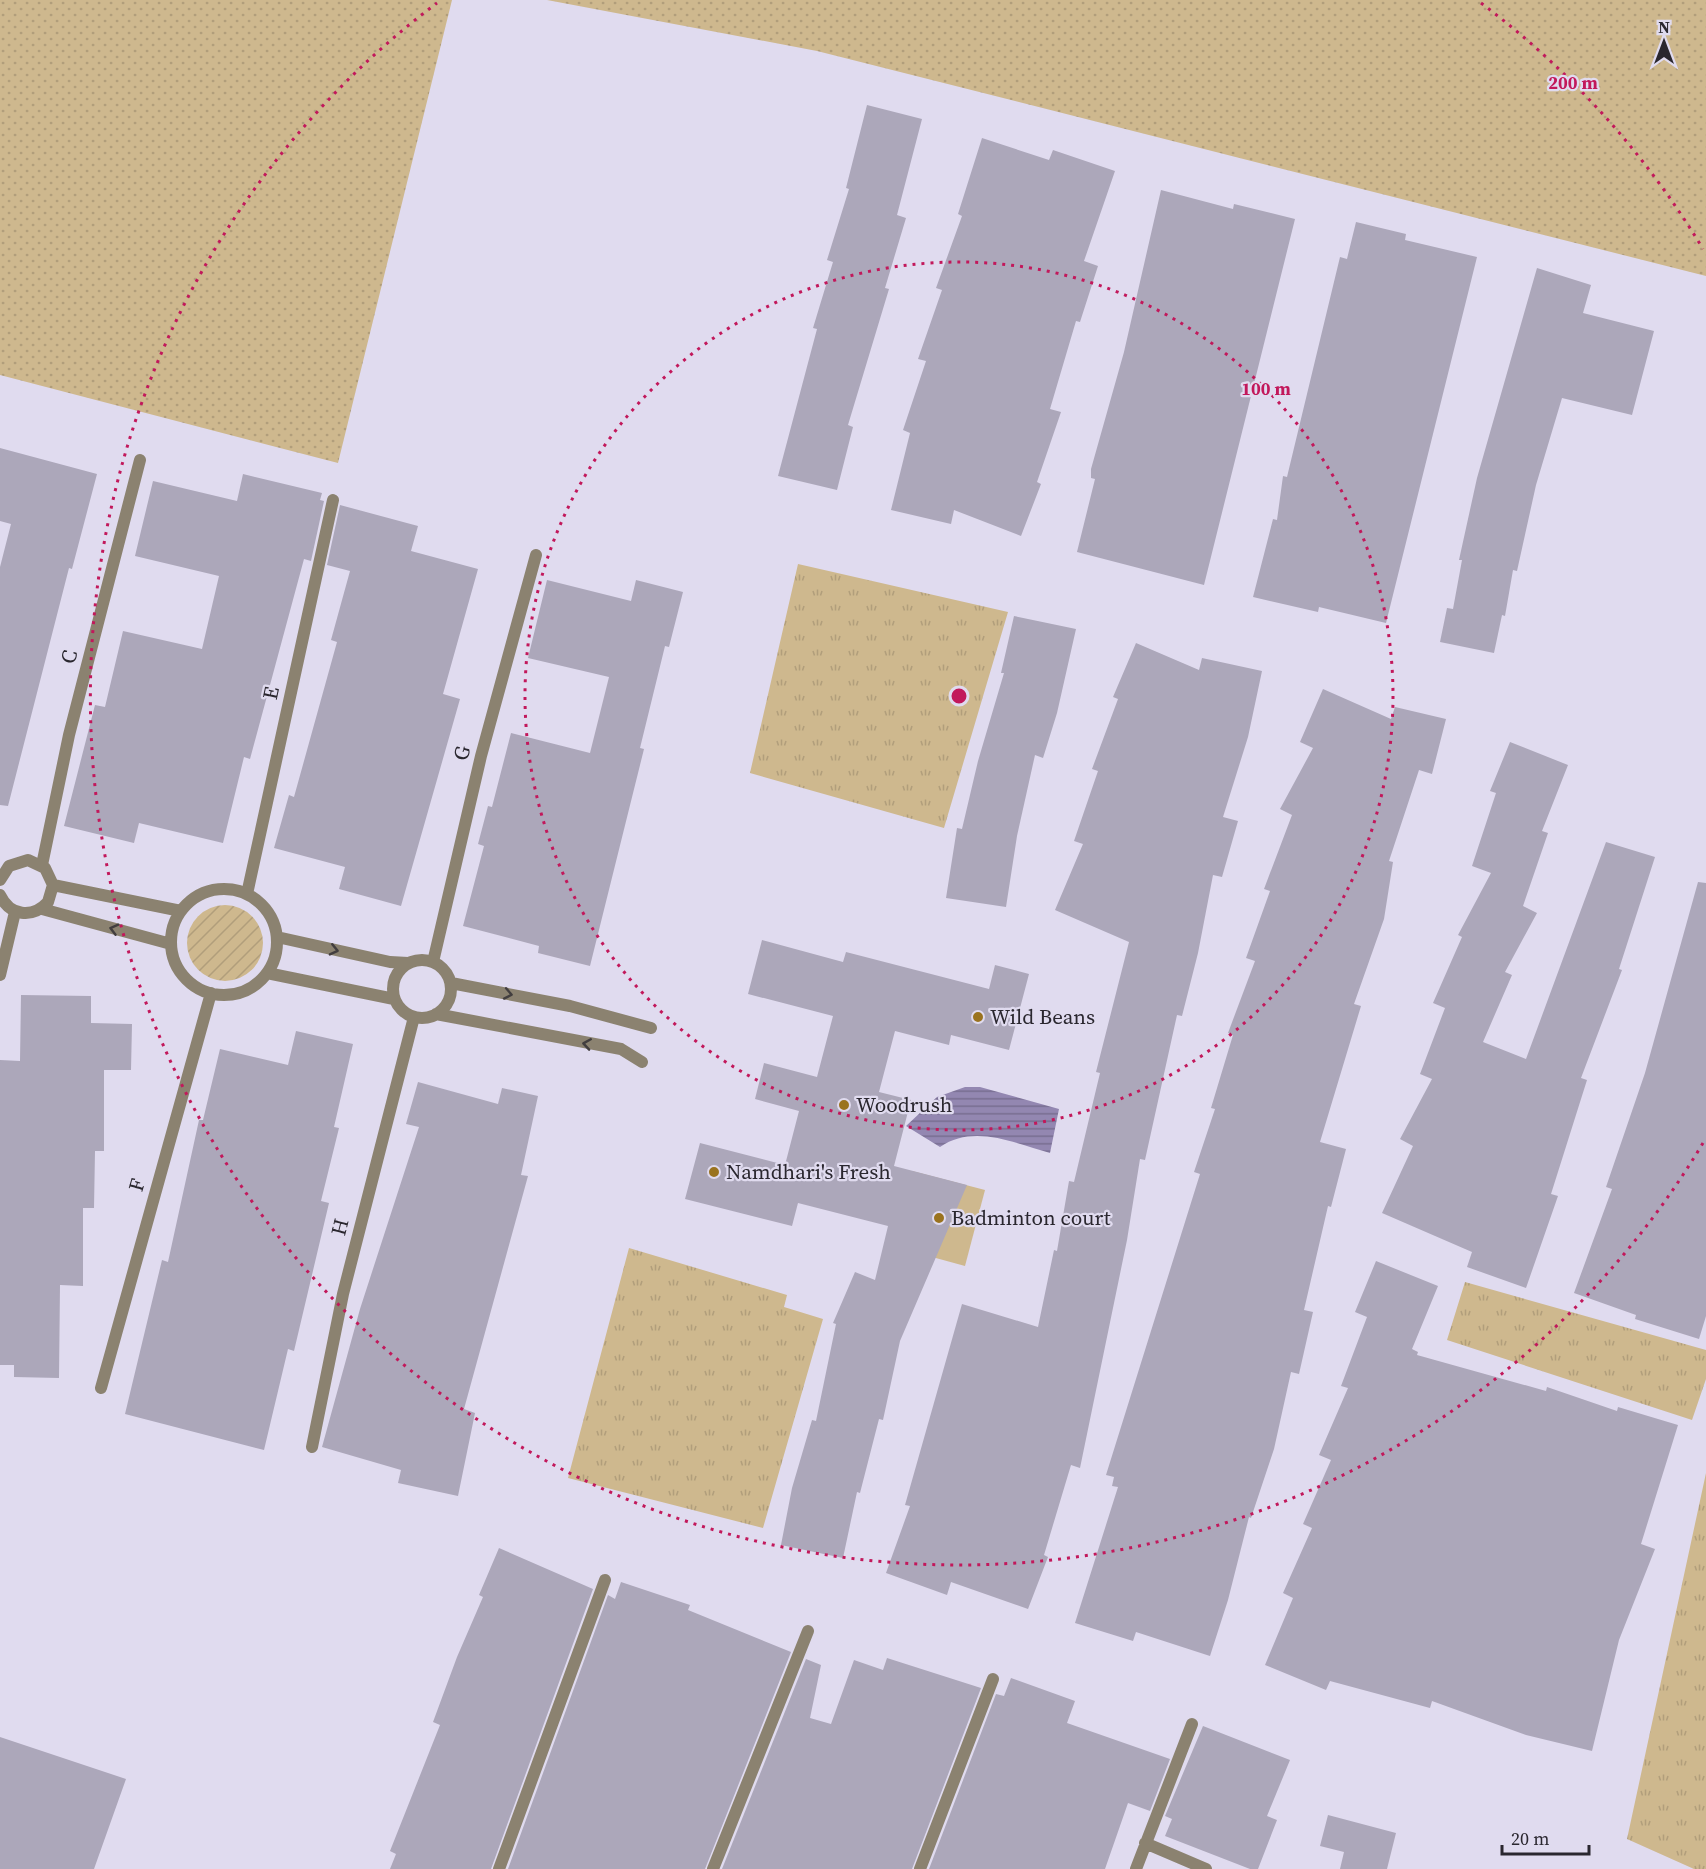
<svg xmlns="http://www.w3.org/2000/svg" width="1706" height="1869" viewBox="0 0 1706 1869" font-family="'Source Serif 4',serif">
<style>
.grass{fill:url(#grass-dots)}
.park{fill:url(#park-tufts)}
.garden{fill:url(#garden-furrows)}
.pitch{fill:#ceb88e}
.water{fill:url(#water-rules)}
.building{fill:#aca7ba}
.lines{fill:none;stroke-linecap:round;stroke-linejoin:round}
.minor{stroke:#8b8270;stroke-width:12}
.oneway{stroke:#423e3f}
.ring{fill:none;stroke:#c2185b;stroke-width:3;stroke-dasharray:3 6}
.poi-dot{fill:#9a731f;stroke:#e0dbef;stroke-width:2}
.labels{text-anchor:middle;stroke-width:4.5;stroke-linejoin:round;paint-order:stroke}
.street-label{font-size:21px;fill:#2a272f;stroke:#e0dbef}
.poi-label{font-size:21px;fill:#2a272f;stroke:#e0dbef;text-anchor:start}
.centre{fill:#c2185b;stroke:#e0dbef;stroke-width:3}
.ring-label{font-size:18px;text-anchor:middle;font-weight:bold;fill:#c2185b;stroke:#e0dbef;stroke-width:4.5;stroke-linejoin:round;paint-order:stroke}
</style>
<defs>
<pattern id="grass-dots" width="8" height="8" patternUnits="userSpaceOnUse" patternTransform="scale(1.5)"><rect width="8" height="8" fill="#ceb88e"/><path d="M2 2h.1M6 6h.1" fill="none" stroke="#b19e7b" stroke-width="1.8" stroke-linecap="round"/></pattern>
<pattern id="park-tufts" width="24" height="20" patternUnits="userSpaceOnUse" patternTransform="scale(1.5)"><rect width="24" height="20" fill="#ceb88e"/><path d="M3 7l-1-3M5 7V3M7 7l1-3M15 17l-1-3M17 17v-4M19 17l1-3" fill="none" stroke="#b19e7b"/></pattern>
<pattern id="garden-furrows" width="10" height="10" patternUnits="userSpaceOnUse" patternTransform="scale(1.5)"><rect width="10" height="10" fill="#ceb88e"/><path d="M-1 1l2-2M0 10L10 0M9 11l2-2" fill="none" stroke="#b19e7b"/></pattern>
<pattern id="water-rules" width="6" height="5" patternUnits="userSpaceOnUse" patternTransform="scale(1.5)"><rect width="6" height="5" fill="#9387b1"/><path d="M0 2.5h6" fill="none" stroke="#786e90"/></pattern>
</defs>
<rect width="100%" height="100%" fill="#e0dbef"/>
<path class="grass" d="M 0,0 L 452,0 L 338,463 L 0,375 Z
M 547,0 L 1706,0 L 1706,276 L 817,51 Z"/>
<path class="park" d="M 798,564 L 1008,612 L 944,828 L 750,773 Z
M 629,1248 L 787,1295 L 784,1307 L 823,1319 L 763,1528 L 568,1478 Z
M 1465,1282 L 1706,1350 L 1706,1379 L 1692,1420 L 1447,1340 Z
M 1706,1473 L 1706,1869 L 1694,1869 L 1627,1839 Z"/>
<path class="garden" d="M187 943a38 38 0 1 1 76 0a38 38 0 1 1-76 0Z"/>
<path class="pitch" d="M 912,1171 L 985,1190 L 965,1266 L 892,1246 Z"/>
<path class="water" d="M 965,1087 L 980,1087 L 1059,1109 L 1050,1153 C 1014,1143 974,1124 940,1147 L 906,1126 L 937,1097 Z"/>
<path class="building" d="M 867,105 L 922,119 L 897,215 L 906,218 L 885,288 L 889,289 L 848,425 L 853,427 L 837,490 L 778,476 L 817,329 L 813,328 L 833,262 L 827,260 L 849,189 L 846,188 Z
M 982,138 L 1049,160 L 1053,150 L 1115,171 L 1084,261 L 1098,266 L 1080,322 L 1076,321 L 1050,409 L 1061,412 L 1037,482 L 1041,484 L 1021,536 L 954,510 L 951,524 L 891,510 L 910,433 L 903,430 L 926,361 L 918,359 L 942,290 L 936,288 L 962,216 L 958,214 Z
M 1161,190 L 1233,209 L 1234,204 L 1295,219 L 1204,585 L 1077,552 L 1095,479 L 1091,478 L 1091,469 L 1124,352 Z
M 1356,222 L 1406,234 L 1405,240 L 1477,257 L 1386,623 L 1319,607 L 1318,612 L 1253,597 L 1273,519 L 1277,520 L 1283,476 L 1287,477 L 1340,257 L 1347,259 Z
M 1537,268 L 1591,285 L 1583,313 L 1654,331 L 1632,415 L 1562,398 L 1536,485 L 1517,571 L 1513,570 L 1505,616 L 1502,615 L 1494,653 L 1440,642 L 1447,608 L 1453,609 L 1462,560 L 1459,560 L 1477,478 Z
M 0,448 L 97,474 L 72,569 L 69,568 L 8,806 L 0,805 L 0,567 L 11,524 L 0,521 Z
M 243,474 L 322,493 L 320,500 L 324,501 L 311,561 L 304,559 L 250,759 L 244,757 L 223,843 L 139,823 L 134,843 L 64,826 L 95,705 L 105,707 L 123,631 L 202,649 L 219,576 L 135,556 L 153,481 L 237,501 Z
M 340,505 L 418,526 L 411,551 L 478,569 L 443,694 L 460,699 L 401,906 L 339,889 L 345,867 L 274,848 L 289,795 L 294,797 L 337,642 L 331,640 L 350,571 L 327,565 Z
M 547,580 L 631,601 L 636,580 L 683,592 L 669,647 L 665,646 L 640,748 L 644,749 L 590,966 L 538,953 L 539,946 L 463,926 L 484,846 L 478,844 L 488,806 L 492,807 L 511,733 L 590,753 L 609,677 L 528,658 Z
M 1014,616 L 1076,629 L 1057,713 L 1043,758 L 1035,755 L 1017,836 L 1006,907 L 946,898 L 957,828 L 962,829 L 978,761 L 1004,673 L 1001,673 Z
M 1136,643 L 1199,670 L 1202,658 L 1262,671 L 1248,737 L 1223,817 L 1238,821 L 1222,877 L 1213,875 L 1198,953 L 1182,1016 L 1177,1015 L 1145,1160 L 1140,1159 L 1127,1240 L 1080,1468 L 1071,1465 L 1044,1555 L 1048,1557 L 1028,1609 L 951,1582 L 947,1595 L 886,1573 L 910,1506 L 905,1505 L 962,1304 L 1038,1327 L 1054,1250 L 1057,1251 L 1069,1181 L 1074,1182 L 1100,1073 L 1096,1072 L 1129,942 L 1055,910 L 1083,844 L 1074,841 L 1098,771 L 1092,769 L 1118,699 L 1113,697 Z
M 1323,689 L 1391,719 L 1395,707 L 1446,719 L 1432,774 L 1419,770 L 1389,861 L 1393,862 L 1384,919 L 1354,1004 L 1361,1006 L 1320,1142 L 1346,1149 L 1331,1207 L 1328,1206 L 1304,1310 L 1313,1312 L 1299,1374 L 1291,1372 L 1274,1449 L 1251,1518 L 1249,1517 L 1228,1600 L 1210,1656 L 1136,1632 L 1133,1641 L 1075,1623 L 1118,1487 L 1112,1486 L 1114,1477 L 1106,1475 L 1200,1174 L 1194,1172 L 1215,1109 L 1211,1108 L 1233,1035 L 1228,1033 L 1255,961 L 1246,958 L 1270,891 L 1264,889 L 1292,815 L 1280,809 L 1313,748 L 1300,742 Z
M 1510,742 L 1568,765 L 1542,831 L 1548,833 L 1523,906 L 1537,913 L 1505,972 L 1512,975 L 1483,1042 L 1526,1059 L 1606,842 L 1655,857 L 1619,969 L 1622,970 L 1581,1078 L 1587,1080 L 1551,1194 L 1558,1196 L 1526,1288 L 1467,1267 L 1472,1252 L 1382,1213 L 1413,1146 L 1400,1139 L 1432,1079 L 1420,1074 L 1445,1008 L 1433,1003 L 1462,937 L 1458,935 L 1491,873 L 1472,866 L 1496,793 L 1490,791 Z
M 1698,882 L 1706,883 L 1706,1316 L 1699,1339 L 1635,1319 L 1636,1315 L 1574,1293 L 1612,1189 L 1606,1187 L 1645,1073 Z
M 762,940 L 843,962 L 846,952 L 989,989 L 995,965 L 1029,974 L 1009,1050 L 951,1035 L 949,1045 L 895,1031 L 879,1092 L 911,1100 L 894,1166 L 967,1185 L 900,1341 L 883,1420 L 879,1419 L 860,1493 L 857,1492 L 843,1558 L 781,1545 L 792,1488 L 812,1420 L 816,1421 L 836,1324 L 833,1323 L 855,1272 L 875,1280 L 888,1226 L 798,1203 L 792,1226 L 685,1199 L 700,1143 L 785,1165 L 799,1111 L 755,1099 L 764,1063 L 817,1077 L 833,1016 L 748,994 Z
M 21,995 L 91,996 L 91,1023 L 132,1024 L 131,1070 L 104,1070 L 104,1151 L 95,1151 L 94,1208 L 83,1208 L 83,1286 L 60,1285 L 59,1378 L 14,1377 L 14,1365 L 0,1365 L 0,1060 L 20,1061 Z
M 296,1031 L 353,1044 L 334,1127 L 339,1128 L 321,1201 L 329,1203 L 294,1351 L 288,1349 L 264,1450 L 125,1414 L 162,1260 L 168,1262 L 199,1120 L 203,1120 L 220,1049 L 288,1065 Z
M 418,1082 L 498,1104 L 502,1088 L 538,1096 L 521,1175 L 528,1176 L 464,1409 L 475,1413 L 458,1496 L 398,1483 L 401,1470 L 322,1447 L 360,1309 L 419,1127 L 406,1124 Z
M 1376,1261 L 1438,1286 L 1412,1349 L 1418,1352 L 1417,1355 L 1546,1391 L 1547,1387 L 1617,1411 L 1618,1407 L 1678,1425 L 1641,1544 L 1655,1549 L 1619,1640 L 1592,1751 L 1526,1735 L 1432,1701 L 1430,1708 L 1330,1681 L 1326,1690 L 1265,1665 L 1293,1598 L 1283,1593 L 1312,1528 L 1303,1524 L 1331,1460 L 1319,1455 L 1348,1388 L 1341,1386 L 1367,1317 L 1355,1312 Z
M 499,1548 L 593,1589 L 491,1869 L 390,1869 L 396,1854 L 390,1851 L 440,1725 L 433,1722 L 457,1657 L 483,1597 L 479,1595 Z
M 621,1582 L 690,1605 L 688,1610 L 791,1652 L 705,1869 L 508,1869 L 608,1595 L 615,1599 Z
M 887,1658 L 981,1688 L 912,1869 L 722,1869 L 806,1659 L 821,1665 L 810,1718 L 831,1724 L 854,1660 L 883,1670 Z
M 1011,1678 L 1075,1701 L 1067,1723 L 1170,1759 L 1150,1811 L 1128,1803 L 1105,1869 L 929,1869 L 996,1694 L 1004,1696 Z
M 1203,1726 L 1290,1760 L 1267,1816 L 1277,1820 L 1258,1869 L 1250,1869 L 1165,1836 L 1172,1819 L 1165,1816 Z
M 0,1737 L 126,1779 L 94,1869 L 0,1869 Z
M 1328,1815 L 1396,1833 L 1387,1869 L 1340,1869 L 1344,1852 L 1320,1846 Z"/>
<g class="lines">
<path class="minor" d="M 42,865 L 69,735 L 140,460
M 0,880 L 9,866 L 28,860 L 45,868 L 53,885 L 48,902 C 32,919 10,916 0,895
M 53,885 L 181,911
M171 942a53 53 0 1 1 106 0a53 53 0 1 1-106 0Z
M 247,894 L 333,500
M 42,909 L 171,944
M 277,937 L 390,962 L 408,963
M393 989a29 29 0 1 1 58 0a29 29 0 1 1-58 0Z
M 433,962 L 481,756 L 536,555
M 267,973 L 394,999
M 0,975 L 15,912
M 451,983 L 570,1006 L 651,1028
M 436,1014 L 621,1049 L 642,1062
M 101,1388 L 211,993
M 312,1447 L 343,1294 L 414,1017
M 1145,1843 L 1206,1869
M 499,1869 L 605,1580
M 713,1869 L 808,1631
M 920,1869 L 993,1679
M 1136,1869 L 1192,1724"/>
</g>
<defs><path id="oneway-chevron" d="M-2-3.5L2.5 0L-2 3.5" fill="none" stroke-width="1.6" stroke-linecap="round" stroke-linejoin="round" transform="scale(1.5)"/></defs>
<g class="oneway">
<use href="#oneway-chevron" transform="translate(114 929) rotate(-165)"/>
<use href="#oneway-chevron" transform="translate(334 950) rotate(13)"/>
<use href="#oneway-chevron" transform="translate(508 994) rotate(11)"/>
<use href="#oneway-chevron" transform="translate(587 1044) rotate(-171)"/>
</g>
<g class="ring">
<circle cx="959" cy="696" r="434"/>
<path d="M1703 1143A868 868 0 1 1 437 3M1481 3A868 868 0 0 1 1703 249"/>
</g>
<g class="poi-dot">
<circle cx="978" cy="1017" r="6"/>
<circle cx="844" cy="1105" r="6"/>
<circle cx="714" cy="1172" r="6"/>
<circle cx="939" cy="1218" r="6"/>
</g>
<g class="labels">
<g class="street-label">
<text transform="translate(69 657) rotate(-76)" y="7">C</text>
<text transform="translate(271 693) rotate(-78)" y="7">E</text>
<text transform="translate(462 753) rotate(-76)" y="7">G</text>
<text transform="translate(137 1185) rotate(-74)" y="7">F</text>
<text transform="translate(340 1227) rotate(-76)" y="7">H</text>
</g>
<g class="poi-label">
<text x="990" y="1024">Wild Beans</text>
<text x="856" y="1112">Woodrush</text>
<text x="726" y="1179">Namdhari's Fresh</text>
<text x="951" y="1225">Badminton court</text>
</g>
</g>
<circle cx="959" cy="696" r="9" class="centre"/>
<g class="ring-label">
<text x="1573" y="89">200 m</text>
<text x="1266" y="395">100 m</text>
</g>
<g transform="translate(1664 42)" stroke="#e0dbef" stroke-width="4.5" paint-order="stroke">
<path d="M0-4.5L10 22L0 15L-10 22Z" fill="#2a272f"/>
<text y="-9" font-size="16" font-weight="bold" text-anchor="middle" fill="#2a272f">N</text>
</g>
<path d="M1502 1845v9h87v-9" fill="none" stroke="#2a272f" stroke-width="3"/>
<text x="1511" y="1845" font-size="18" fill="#2a272f" stroke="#e0dbef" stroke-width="4.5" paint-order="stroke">20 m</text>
</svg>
